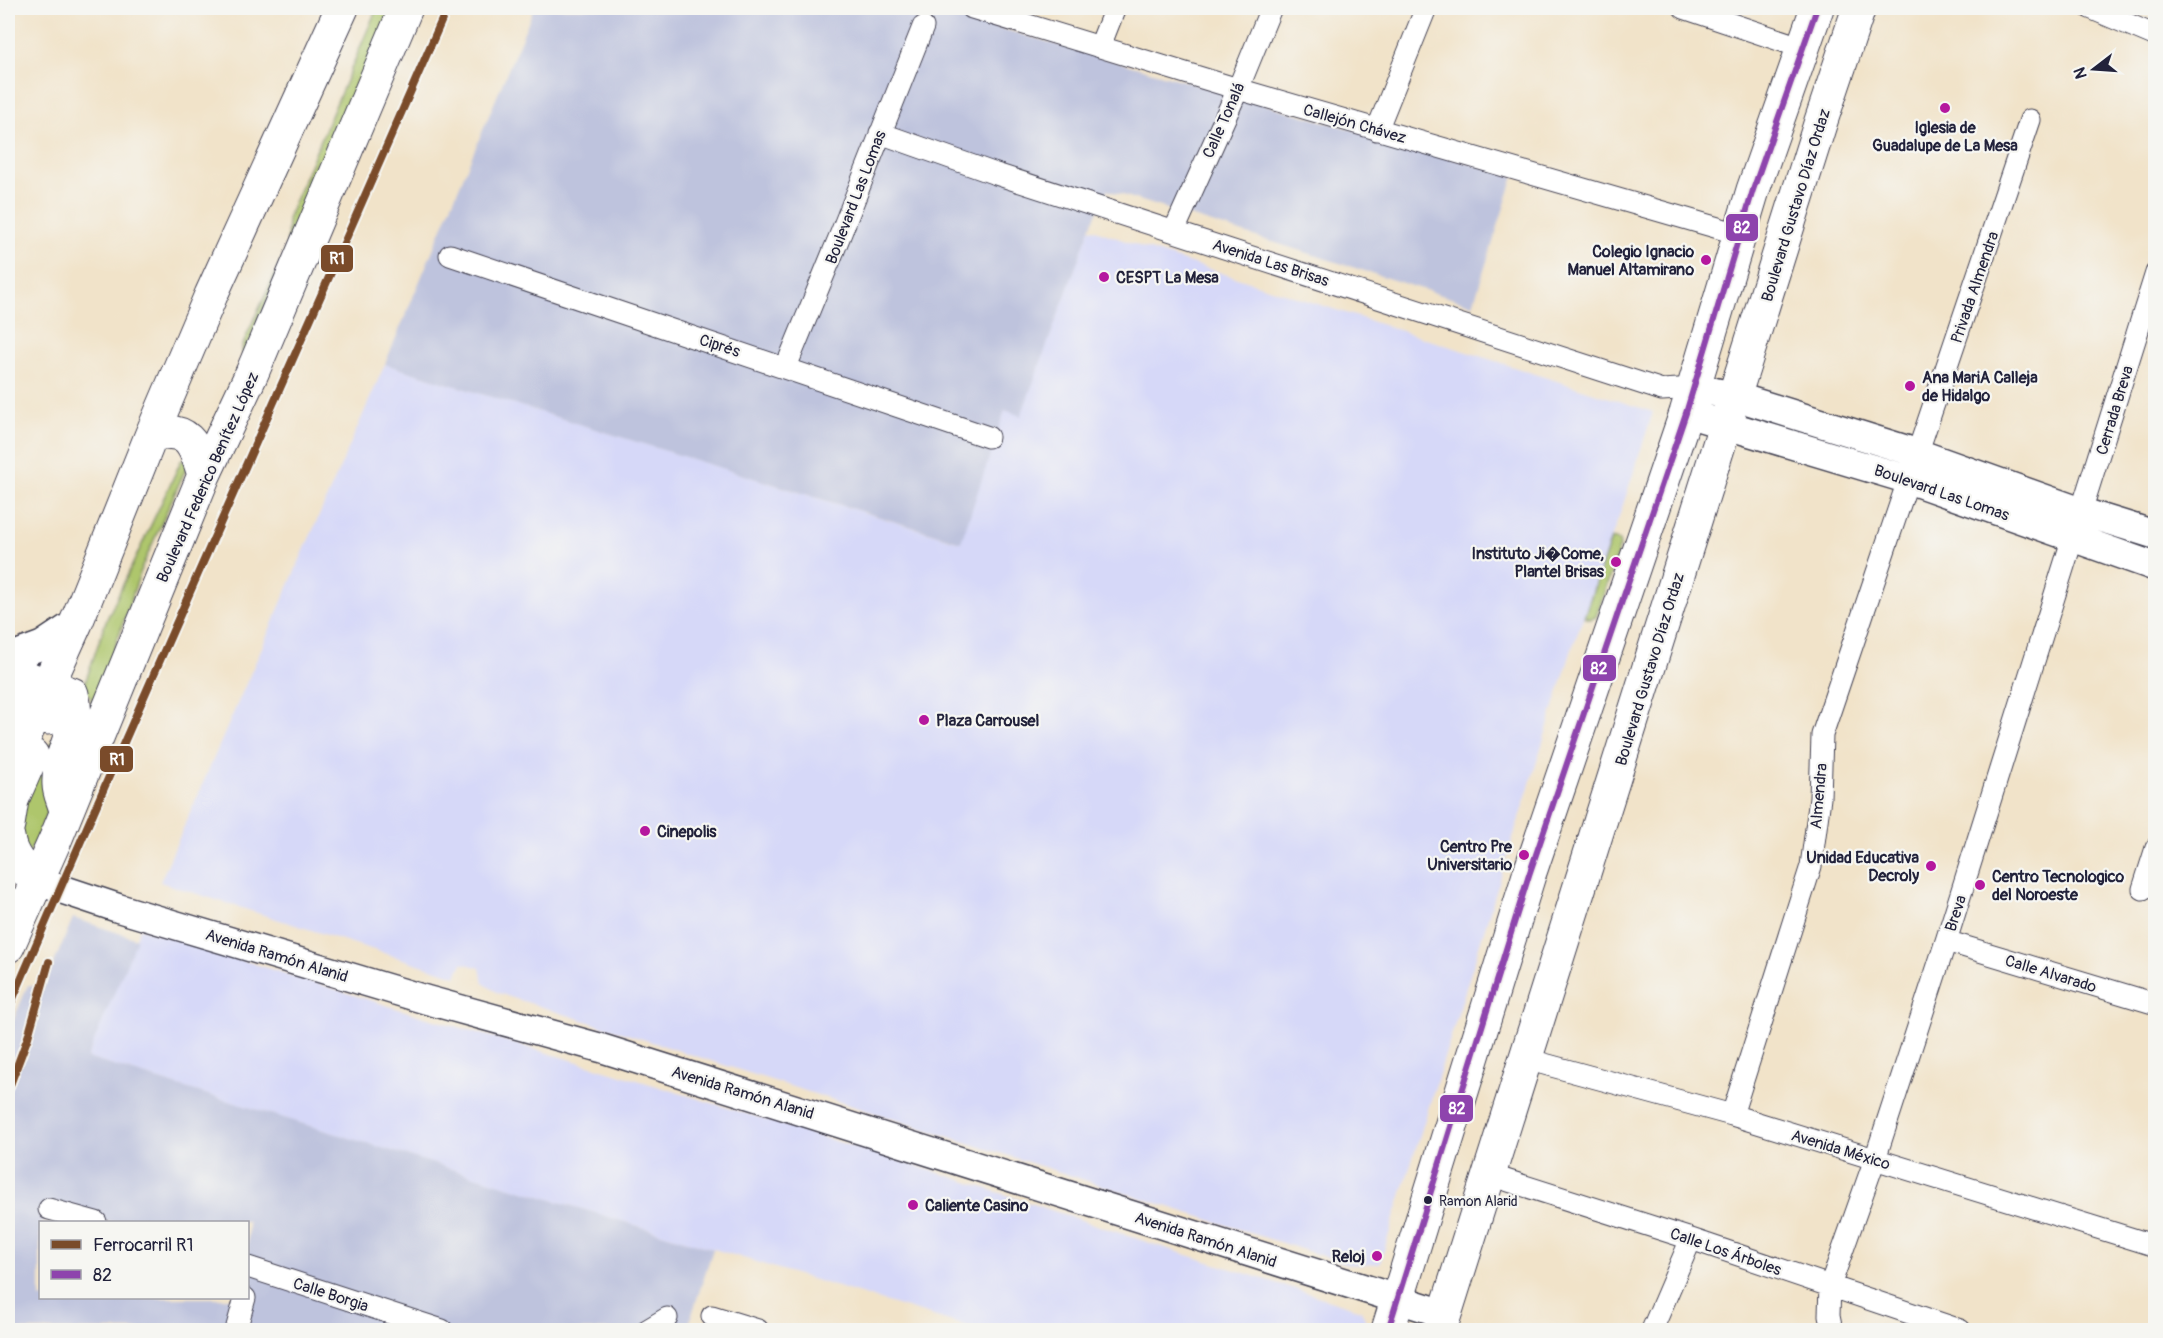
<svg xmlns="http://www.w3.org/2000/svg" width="2163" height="1338" viewBox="0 0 2163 1338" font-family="Pangolin,sans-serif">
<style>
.built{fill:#d6d8f8}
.industrial{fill:#bec3dd;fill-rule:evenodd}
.green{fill:#aec66c;stroke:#687454;stroke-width:1.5}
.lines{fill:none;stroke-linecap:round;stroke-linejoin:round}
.street-casing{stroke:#413f50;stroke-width:23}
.secondary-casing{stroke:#413f50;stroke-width:31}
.primary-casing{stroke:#413f50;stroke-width:35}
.street{stroke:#fff;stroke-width:21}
.secondary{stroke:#fff;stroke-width:28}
.primary{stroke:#fff;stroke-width:33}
.bus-1-casing{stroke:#f6f6f2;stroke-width:10}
.bus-1{stroke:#8e44ad;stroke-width:6}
.rail-1-casing{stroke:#f6f6f2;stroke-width:12}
.rail-1{stroke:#7a4b2a;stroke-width:8}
.poi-dot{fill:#b5179e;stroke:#f6f6f2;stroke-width:2}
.bus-dot{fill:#22223b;stroke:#f6f6f2;stroke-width:2}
.labels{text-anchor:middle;stroke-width:4.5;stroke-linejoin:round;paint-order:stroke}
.bus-label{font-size:14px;fill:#22223b;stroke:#f6f6f2;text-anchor:start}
.street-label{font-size:16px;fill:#22223b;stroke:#f6f6f2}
.poi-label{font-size:16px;font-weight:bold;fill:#22223b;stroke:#f6f6f2;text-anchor:start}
.line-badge{stroke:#f6f6f2;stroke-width:2}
.badge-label{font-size:16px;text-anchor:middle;font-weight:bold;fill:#fff}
</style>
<rect width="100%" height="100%" fill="#f6f6f2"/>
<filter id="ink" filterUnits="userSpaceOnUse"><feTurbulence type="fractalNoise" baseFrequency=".0167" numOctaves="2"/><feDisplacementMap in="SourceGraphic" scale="12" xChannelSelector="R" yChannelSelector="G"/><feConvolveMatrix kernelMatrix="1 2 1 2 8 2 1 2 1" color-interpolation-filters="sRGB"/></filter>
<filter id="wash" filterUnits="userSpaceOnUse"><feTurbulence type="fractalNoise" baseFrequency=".008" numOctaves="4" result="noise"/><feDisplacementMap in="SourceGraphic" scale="24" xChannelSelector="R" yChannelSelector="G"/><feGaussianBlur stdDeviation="1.35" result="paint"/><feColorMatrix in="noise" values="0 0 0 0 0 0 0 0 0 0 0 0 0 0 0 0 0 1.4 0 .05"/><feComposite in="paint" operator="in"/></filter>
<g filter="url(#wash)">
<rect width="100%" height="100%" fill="#f1e3c9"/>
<path class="built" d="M 1090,228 L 1147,249 L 1653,412 L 1623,505 L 1573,646 L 1380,1263 L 1363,1265 L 1348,1264 L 498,993 L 483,983 L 480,968 L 462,963 L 456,976 L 160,882 L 385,364 L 960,542 L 1005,410 L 1021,415 Z
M 140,928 L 424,1017 L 595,1067 L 952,1177 L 1162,1247 L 1361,1310 L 1370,1330 L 979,1330 L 87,1058 Z"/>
<path class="industrial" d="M 534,8 L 930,8 L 1514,176 L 1473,305 L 1107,190 L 1090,228 L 1021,416 L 1005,410 L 961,542 L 385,364 Z
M 73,918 L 137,939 L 87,1058 L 713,1249 L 687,1330 L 8,1330 L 8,1033 L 28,985 L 43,989 ZM 40,1222 L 248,1222 L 248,1298 L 40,1298 Z"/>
<path class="green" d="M 377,8 L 394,8 L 243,358 L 242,348 L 246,337 L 284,255 L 287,246 L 288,218 L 294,203 Z
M 182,459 L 188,464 L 142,567 L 92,715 L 91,698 L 83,689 L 106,621 Z
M 1611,539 L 1619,541 L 1620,546 L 1596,617 L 1591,619 L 1584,617 Z
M 69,711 L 51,804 L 30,852 L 15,843 L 19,804 Z"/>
</g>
<g filter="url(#ink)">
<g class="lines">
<defs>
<path id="street" d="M 972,8 L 1238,89 L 1739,234
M 1684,8 L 1803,48
M 2090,8 L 2156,36
M 1100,46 L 1115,8
M 1377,130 L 1426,8
M 880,133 L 993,173 L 1662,390 L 1695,388
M 1174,231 L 1238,89 L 1271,8
M 450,255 C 629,316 809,375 988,437
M 786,367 L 841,233 L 923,27
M 2143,889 L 2156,848
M 1946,941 L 2156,1004
M 1526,1059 L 1732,1115 L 2156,1246
M 1732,1115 L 1811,866 L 1820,798 L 1822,735 L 2030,120
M 1490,1175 L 1691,1239 L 1960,1330
M 49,1209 L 96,1222
M 248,1267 L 442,1330
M 712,1316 L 758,1330
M 236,1330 L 245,1298
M 647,1330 L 667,1318
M 1652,1330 L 1691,1239
M 1832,1330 L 1829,1315 L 1830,1286 L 1875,1159 L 1946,941 L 2156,273"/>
<path id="secondary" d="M 1695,388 L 1734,396 L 1917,453 L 2082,512 L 2156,535
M 1686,413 L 1910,480 L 2156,567
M 8,658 L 43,645 L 76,623
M 37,881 L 118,908 L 427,1000 L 601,1048 L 1445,1314"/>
<path id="primary" d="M 151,436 C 187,424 195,444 204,475
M 8,671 L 72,694 C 83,732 57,750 59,785 C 59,792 63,800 65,807
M 8,700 L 48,718
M 8,773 L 76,623 L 151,436 L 211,295 L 342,8
M 8,825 L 12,800 L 32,755
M 8,837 C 10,857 23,869 37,881
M 8,946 L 56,838 L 204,475 L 252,373 L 406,8
M 1388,1330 L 1529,875 L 1686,413 L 1753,190 L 1817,8
M 1440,1330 L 1821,121 L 1859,8"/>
</defs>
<use href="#street" class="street-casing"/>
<use href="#secondary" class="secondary-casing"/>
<use href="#primary" class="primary-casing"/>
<use href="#street" class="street"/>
<use href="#secondary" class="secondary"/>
<use href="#primary" class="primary"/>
<defs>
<path id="bus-1" d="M 1388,1330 L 1529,875 L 1686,413 L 1753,190 L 1817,8"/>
</defs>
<use href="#bus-1" class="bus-1-casing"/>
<use href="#bus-1" class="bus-1"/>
<defs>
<path id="rail-1" d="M 8,1010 C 151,675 302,342 447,8
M 8,1090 L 28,1037 L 49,962"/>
</defs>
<use href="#rail-1" class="rail-1-casing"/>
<use href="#rail-1" class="rail-1"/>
</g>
</g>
<g class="poi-dot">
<circle cx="1945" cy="108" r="6"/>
<circle cx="1706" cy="260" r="6"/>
<circle cx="1104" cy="277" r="6"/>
<circle cx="1910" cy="386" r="6"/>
<circle cx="1616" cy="562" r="6"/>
<circle cx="924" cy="720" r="6"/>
<circle cx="645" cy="831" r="6"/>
<circle cx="1524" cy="855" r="6"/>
<circle cx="1931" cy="866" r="6"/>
<circle cx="1980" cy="885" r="6"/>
<circle cx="913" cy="1205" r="6"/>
<circle cx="1377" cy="1256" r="6"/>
</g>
<circle class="bus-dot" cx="1428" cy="1200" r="5"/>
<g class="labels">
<g class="bus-label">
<text x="1439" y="1206">Ramon Alarid</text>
</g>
<g class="street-label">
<text transform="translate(1223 120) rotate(-66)" y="6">Calle Tonalá</text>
<text transform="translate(1355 123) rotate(16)" y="6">Callejón Chávez</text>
<text transform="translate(855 197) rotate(-69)" y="6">Boulevard Las Lomas</text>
<text transform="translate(1795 205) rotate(-73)" y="6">Boulevard Gustavo Díaz Ordaz</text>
<text transform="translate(1271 262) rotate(18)" y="6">Avenida Las Brisas</text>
<text transform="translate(1974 287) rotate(-71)" y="6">Privada Almendra</text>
<text transform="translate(720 345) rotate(18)" y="6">Ciprés</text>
<text transform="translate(2114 410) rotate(-73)" y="6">Cerrada Breva</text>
<text transform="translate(207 477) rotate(-66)" y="6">Boulevard Federico Benítez López</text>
<text transform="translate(1942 492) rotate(19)" y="6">Boulevard Las Lomas</text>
<text transform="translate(1649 669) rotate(-73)" y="6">Boulevard Gustavo Díaz Ordaz</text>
<text transform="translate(1818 796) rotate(-85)" y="6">Almendra</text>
<text transform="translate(1955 913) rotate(-72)" y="6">Breva</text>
<text transform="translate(277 955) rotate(17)" y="6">Avenida Ramón Alanid</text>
<text transform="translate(2051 973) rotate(17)" y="6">Calle Alvarado</text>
<text transform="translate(743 1092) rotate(17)" y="6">Avenida Ramón Alanid</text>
<text transform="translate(1841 1149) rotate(17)" y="6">Avenida México</text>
<text transform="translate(1206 1239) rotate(18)" y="6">Avenida Ramón Alanid</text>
<text transform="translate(1726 1251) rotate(19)" y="6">Calle Los Árboles</text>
<text transform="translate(331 1294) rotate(18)" y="6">Calle Borgia</text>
</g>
<g class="poi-label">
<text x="1945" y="133" text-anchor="middle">Iglesia de<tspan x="1945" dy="18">Guadalupe de La Mesa</tspan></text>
<text x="1694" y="257" text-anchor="end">Colegio Ignacio<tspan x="1694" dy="18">Manuel Altamirano</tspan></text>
<text x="1116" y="283">CESPT La Mesa</text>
<text x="1922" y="383">Ana MariA Calleja<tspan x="1922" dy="18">de Hidalgo</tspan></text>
<text x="1604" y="559" text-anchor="end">Instituto Ji�Come,<tspan x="1604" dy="18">Plantel Brisas</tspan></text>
<text x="936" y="726">Plaza Carrousel</text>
<text x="657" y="837">Cinepolis</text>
<text x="1512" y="852" text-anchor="end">Centro Pre<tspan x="1512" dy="18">Universitario</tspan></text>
<text x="1919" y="863" text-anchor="end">Unidad Educativa<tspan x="1919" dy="18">Decroly</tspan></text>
<text x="1992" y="882">Centro Tecnologico<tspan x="1992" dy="18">del Noroeste</tspan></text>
<text x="925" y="1211">Caliente Casino</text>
<text x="1365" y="1262" text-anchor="end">Reloj</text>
</g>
</g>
<g class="line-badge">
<rect x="1725" y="213" width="34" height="29" rx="6" fill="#8e44ad"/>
<rect x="320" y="244" width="34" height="29" rx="6" fill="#7a4b2a"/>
<rect x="1582" y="654" width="35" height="28" rx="6" fill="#8e44ad"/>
<rect x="99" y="745" width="35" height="28" rx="6" fill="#7a4b2a"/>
<rect x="1439" y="1094" width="35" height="29" rx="6" fill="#8e44ad"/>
</g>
<g class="badge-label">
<text x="1742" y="233">82</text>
<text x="337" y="264">R1</text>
<text x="1599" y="674">82</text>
<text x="117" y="765">R1</text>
<text x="1457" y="1114">82</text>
</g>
<rect width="2163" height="1338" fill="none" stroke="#f6f6f2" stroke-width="30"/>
<rect x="39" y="1221" width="210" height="78" fill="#f6f6f2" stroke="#a1a1a9" stroke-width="1.5"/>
<rect x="51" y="1240" width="30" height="9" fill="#7a4b2a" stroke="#a1a1a9" stroke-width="1.5"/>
<text x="93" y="1251" font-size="18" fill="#22223b">Ferrocarril R1</text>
<rect x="51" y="1270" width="30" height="9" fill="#8e44ad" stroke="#a1a1a9" stroke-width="1.5"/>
<text x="93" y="1281" font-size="18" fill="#22223b">82</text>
<g transform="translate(2094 69) rotate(253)" stroke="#f6f6f2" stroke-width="4.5" paint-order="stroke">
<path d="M0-4.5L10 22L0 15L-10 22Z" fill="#22223b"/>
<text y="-9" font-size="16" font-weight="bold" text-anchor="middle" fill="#22223b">N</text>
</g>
</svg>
